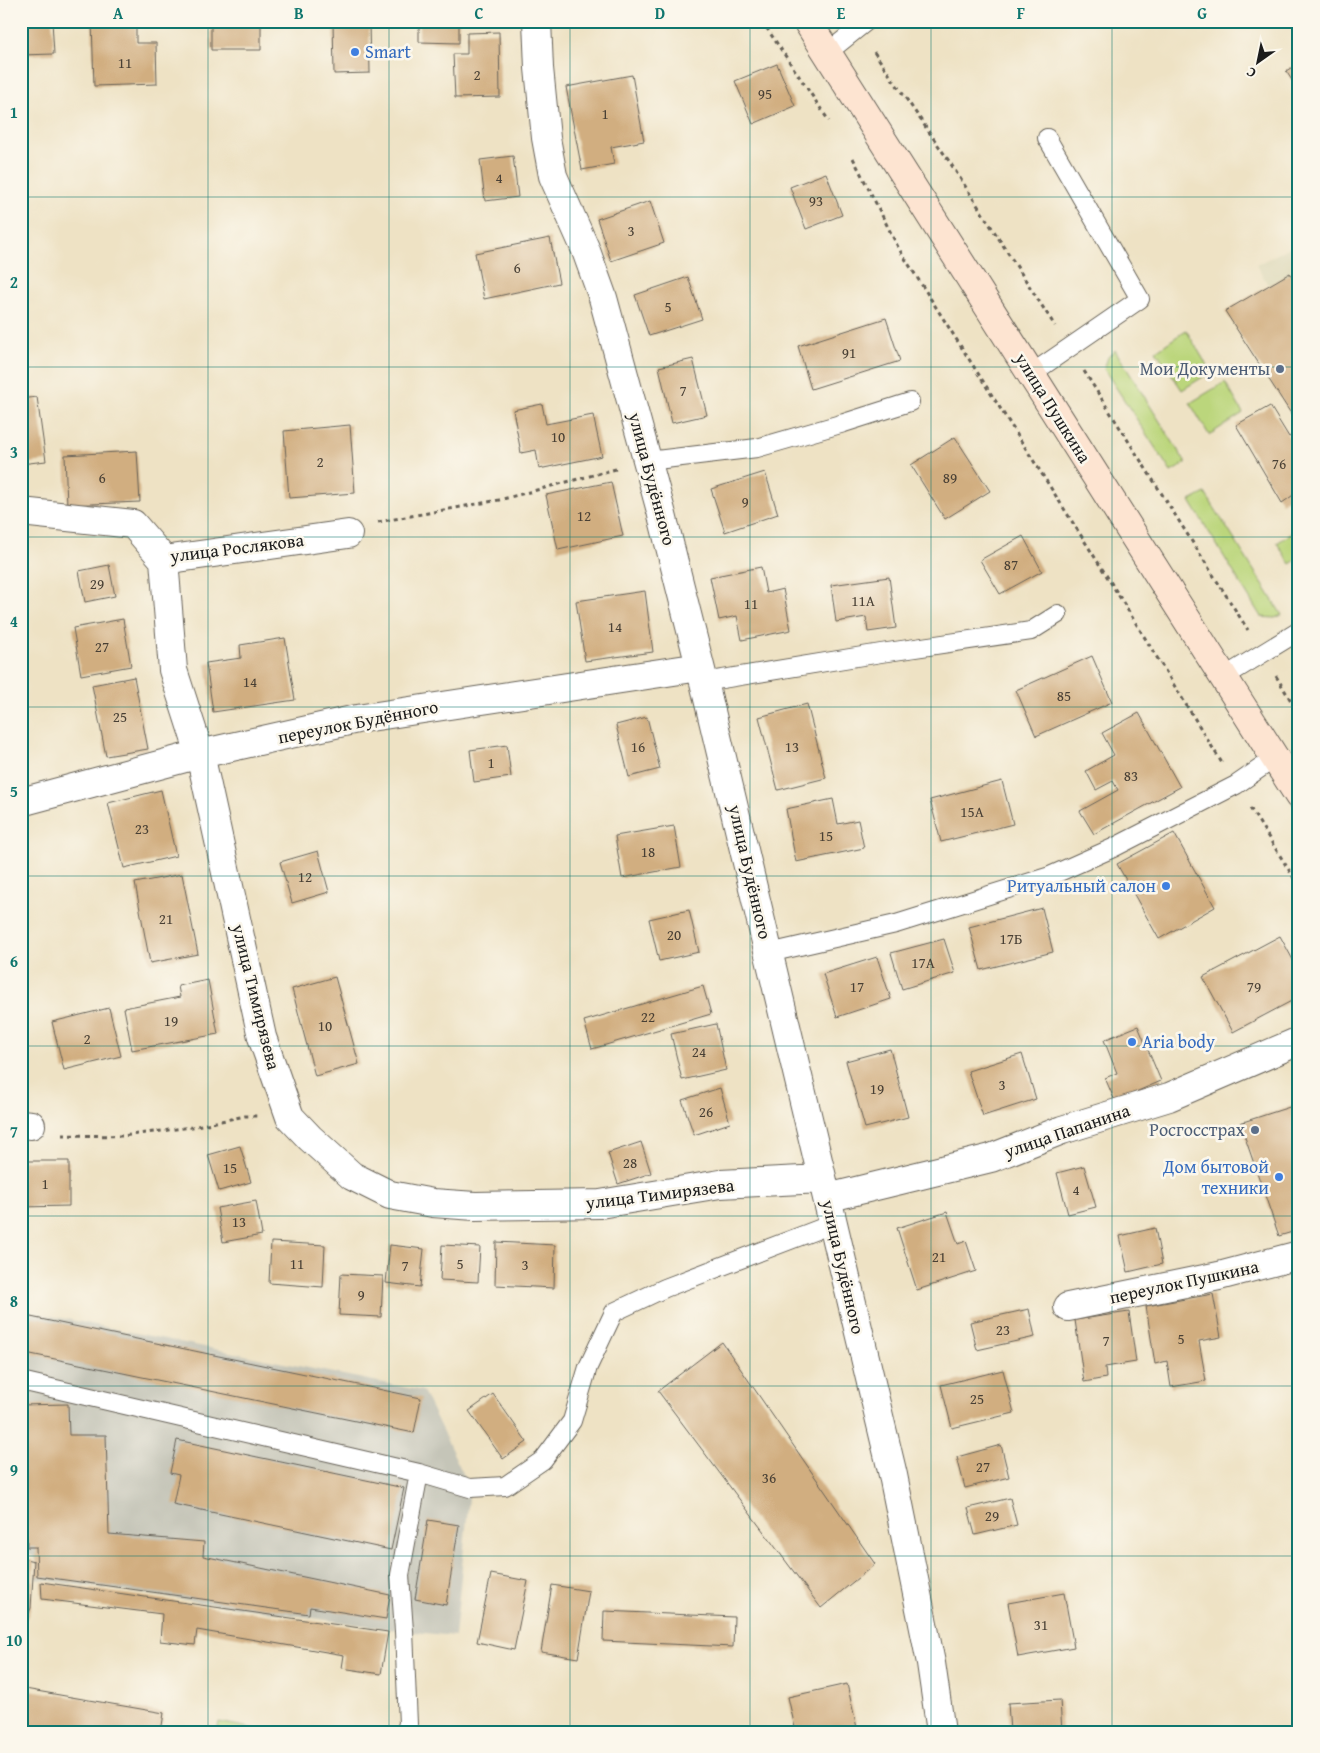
<svg xmlns="http://www.w3.org/2000/svg" width="1320" height="1753" viewBox="0 0 1320 1753" font-family="'Gentium Book Plus',serif">
<style>
.built{fill:#ddd8b7}
.industrial{fill:#c5c5b8}
.green{fill:#bbd67c;stroke:#6c794c}
.building{fill:#d1ae80}
.lines{fill:none;stroke-linecap:round;stroke-linejoin:round}
.lane-casing{stroke:#666157;stroke-width:20}
.street-casing{stroke:#666157;stroke-width:30}
.secondary-casing{stroke:#666157;stroke-width:30}
.path{stroke:#666157;stroke-width:3;stroke-dasharray:4 4;stroke-linecap:butt}
.lane{stroke:#fff;stroke-width:18}
.street{stroke:#fff;stroke-width:28}
.secondary{stroke:#fde4d1;stroke-width:28}
.grid{fill:none;stroke:#0f766e;stroke-width:1;stroke-opacity:0.55}
.shop-dot{fill:#3f7fe0;stroke:#fbf7ec;stroke-width:2}
.service-dot{fill:#5c6f8a;stroke:#fbf7ec;stroke-width:2}
.labels{text-anchor:middle;stroke-width:5;stroke-linejoin:round;paint-order:stroke}
.number-label{font-size:15px;fill:#494035}
.shop-label{font-size:18px;fill:#366cbe;stroke:#fbf7ec;text-anchor:start}
.service-label{font-size:18px;fill:#4e5e75;stroke:#fbf7ec;text-anchor:end}
.street-label{font-size:18px;fill:#1c1c1c;stroke:#fbf7ec}
.neatline{fill:none;stroke:#0f766e;stroke-width:2}
.grid-label{font-size:16px;text-anchor:middle;font-weight:bold;fill:#0f766e}
</style>
<rect width="100%" height="100%" fill="#fbf7ec"/>
<filter id="ink" filterUnits="userSpaceOnUse"><feTurbulence type="fractalNoise" baseFrequency=".02" numOctaves="2"/><feDisplacementMap in="SourceGraphic" scale="10" xChannelSelector="R" yChannelSelector="G"/><feConvolveMatrix kernelMatrix="1 2 1 2 8 2 1 2 1" color-interpolation-filters="sRGB"/></filter>
<filter id="wash" filterUnits="userSpaceOnUse"><feTurbulence type="fractalNoise" baseFrequency=".0096" numOctaves="4" result="noise"/><feDisplacementMap in="SourceGraphic" scale="20" xChannelSelector="R" yChannelSelector="G"/><feGaussianBlur stdDeviation="1.12" result="paint"/><feColorMatrix in="noise" values="0 0 0 0 0 0 0 0 0 0 0 0 0 0 0 0 0 1.4 0 .05"/><feComposite in="paint" operator="in"/></filter>
<g filter="url(#wash)">
<rect width="100%" height="100%" fill="#eee2c4"/>
<path class="built" d="M 1299,243 L 1299,335 L 1256,265 Z"/>
<path class="industrial" d="M 21,1310 L 423,1391 L 470,1488 L 455,1636 L 404,1631 L 36,1579 L 36,1559 L 24,1550 L 21,1513 Z"/>
<path class="green" d="M 1186,330 L 1211,372 L 1182,390 L 1156,351 Z
M 1115,350 L 1186,463 L 1171,472 L 1104,369 L 1108,357 Z
M 1225,382 L 1243,413 L 1209,435 L 1190,403 Z
M 1205,493 L 1282,615 L 1275,618 L 1261,617 L 1190,501 Z
M 1299,528 L 1299,558 L 1290,564 L 1277,543 Z
M 219,1722 L 270,1732 L 217,1732 Z"/>
<g id="blocks">
<path class="building" d="M 21,21 L 52,21 L 54,54 L 21,55 Z
M 92,21 L 136,21 L 136,43 L 156,43 L 157,84 L 94,86 Z
M 211,21 L 261,21 L 261,50 L 211,50 Z
M 333,21 L 369,21 L 370,73 L 334,74 Z
M 419,21 L 459,21 L 459,43 L 419,42 Z
M 499,32 L 500,97 L 455,98 L 453,54 L 467,54 L 467,33 Z
M 1299,63 L 1299,91 L 1286,71 Z
M 777,64 L 795,106 L 753,124 L 735,81 Z
M 632,75 L 644,141 L 611,147 L 614,164 L 582,170 L 566,87 Z
M 513,156 L 518,197 L 485,201 L 480,160 Z
M 826,173 L 842,215 L 806,229 L 790,187 Z
M 650,201 L 664,243 L 611,261 L 597,219 Z
M 550,238 L 559,283 L 484,299 L 475,253 Z
M 1290,273 L 1299,288 L 1299,426 L 1225,311 Z
M 688,277 L 702,319 L 649,336 L 635,295 Z
M 886,318 L 900,361 L 811,389 L 798,346 Z
M 693,359 L 707,415 L 672,423 L 659,367 Z
M 37,397 L 46,461 L 21,464 L 21,399 Z
M 542,404 L 546,424 L 593,415 L 602,456 L 539,469 L 536,450 L 521,453 L 513,410 Z
M 1270,406 L 1289,437 L 1299,432 L 1299,491 L 1282,503 L 1236,425 Z
M 350,425 L 355,493 L 289,498 L 284,431 Z
M 955,437 L 990,491 L 945,519 L 911,465 Z
M 137,451 L 140,502 L 67,505 L 65,455 Z
M 765,472 L 778,514 L 725,532 L 711,489 Z
M 611,482 L 623,536 L 558,550 L 546,495 Z
M 1023,536 L 1042,571 L 1000,594 L 980,560 Z
M 109,565 L 115,596 L 85,602 L 79,571 Z
M 761,567 L 766,593 L 783,589 L 791,630 L 742,640 L 737,616 L 719,620 L 710,577 Z
M 889,577 L 896,628 L 868,632 L 866,617 L 836,622 L 831,585 Z
M 645,591 L 653,652 L 585,661 L 576,601 Z
M 123,619 L 131,666 L 81,675 L 73,628 Z
M 285,638 L 295,700 L 213,712 L 206,663 L 241,658 L 240,645 Z
M 1092,656 L 1112,702 L 1036,736 L 1016,690 Z
M 134,677 L 148,749 L 106,756 L 92,685 Z
M 807,704 L 826,778 L 778,790 L 759,717 Z
M 1139,713 L 1180,787 L 1094,834 L 1080,811 L 1118,790 L 1113,781 L 1096,790 L 1086,771 L 1114,755 L 1102,733 Z
M 647,717 L 660,769 L 629,777 L 616,725 Z
M 507,745 L 511,777 L 474,782 L 470,750 Z
M 1002,781 L 1013,824 L 941,842 L 930,800 Z
M 161,790 L 176,856 L 124,868 L 108,803 Z
M 833,799 L 838,824 L 858,820 L 864,848 L 796,862 L 786,809 Z
M 674,826 L 681,867 L 622,878 L 615,836 Z
M 1174,833 L 1215,907 L 1159,939 L 1117,864 Z
M 318,851 L 329,892 L 292,903 L 280,862 Z
M 182,874 L 198,954 L 150,963 L 135,883 Z
M 1042,908 L 1053,952 L 981,970 L 969,927 Z
M 689,910 L 699,952 L 659,961 L 649,919 Z
M 1280,936 L 1299,971 L 1299,997 L 1233,1032 L 1203,977 Z
M 944,939 L 955,973 L 902,989 L 891,953 Z
M 877,957 L 891,999 L 837,1017 L 823,974 Z
M 335,977 L 359,1064 L 315,1076 L 292,989 Z
M 208,980 L 218,1034 L 132,1050 L 124,1008 L 180,997 L 178,986 Z
M 703,986 L 711,1014 L 592,1049 L 584,1021 Z
M 109,1008 L 121,1056 L 64,1070 L 52,1022 Z
M 716,1024 L 726,1070 L 682,1080 L 671,1034 Z
M 1138,1026 L 1161,1081 L 1115,1101 L 1105,1078 L 1117,1073 L 1104,1040 Z
M 890,1049 L 908,1117 L 865,1128 L 846,1061 Z
M 1022,1054 L 1036,1099 L 983,1116 L 968,1071 Z
M 720,1088 L 730,1123 L 694,1135 L 682,1100 Z
M 1299,1104 L 1299,1230 L 1279,1236 L 1240,1123 Z
M 641,1142 L 651,1173 L 618,1184 L 608,1153 Z
M 240,1146 L 251,1182 L 219,1191 L 208,1155 Z
M 21,1161 L 69,1161 L 69,1206 L 21,1207 Z
M 1084,1166 L 1096,1207 L 1068,1214 L 1057,1173 Z
M 256,1201 L 262,1235 L 223,1242 L 217,1208 Z
M 947,1212 L 958,1244 L 966,1241 L 976,1271 L 917,1290 L 897,1228 Z
M 1155,1228 L 1162,1264 L 1128,1272 L 1120,1236 Z
M 271,1242 L 325,1245 L 323,1287 L 269,1283 Z
M 496,1242 L 555,1245 L 554,1288 L 495,1285 Z
M 390,1245 L 424,1249 L 420,1287 L 386,1283 Z
M 442,1245 L 480,1247 L 478,1282 L 440,1280 Z
M 341,1274 L 383,1276 L 381,1317 L 339,1315 Z
M 1213,1294 L 1221,1337 L 1199,1341 L 1206,1381 L 1171,1387 L 1167,1361 L 1155,1364 L 1146,1306 Z
M 1029,1309 L 1035,1337 L 977,1350 L 970,1322 Z
M 1129,1312 L 1136,1362 L 1105,1367 L 1106,1378 L 1084,1382 L 1075,1320 Z
M 21,1315 L 421,1398 L 414,1433 L 21,1352 Z
M 722,1342 L 875,1564 L 821,1608 L 658,1391 Z
M 1003,1370 L 1014,1413 L 952,1428 L 941,1385 Z
M 493,1394 L 527,1442 L 503,1459 L 469,1411 Z
M 68,1404 L 69,1435 L 106,1435 L 109,1534 L 204,1542 L 203,1556 L 390,1595 L 386,1619 L 310,1607 L 309,1614 L 37,1576 L 36,1547 L 27,1547 L 21,1405 Z
M 177,1440 L 404,1488 L 391,1550 L 173,1504 L 179,1475 L 170,1473 Z
M 1001,1445 L 1009,1477 L 965,1488 L 957,1457 Z
M 1010,1498 L 1017,1525 L 975,1535 L 968,1508 Z
M 428,1520 L 459,1525 L 446,1605 L 415,1599 Z
M 21,1558 L 34,1561 L 31,1608 L 21,1631 Z
M 491,1574 L 528,1581 L 514,1650 L 477,1642 Z
M 41,1582 L 388,1632 L 381,1674 L 342,1668 L 344,1655 L 197,1630 L 195,1645 L 160,1641 L 162,1614 L 42,1599 Z
M 552,1585 L 589,1591 L 578,1658 L 541,1652 Z
M 1064,1593 L 1074,1647 L 1018,1657 L 1008,1603 Z
M 604,1611 L 734,1617 L 733,1647 L 603,1641 Z
M 847,1684 L 858,1732 L 796,1732 L 788,1697 Z
M 25,1689 L 164,1713 L 161,1732 L 21,1732 L 21,1714 Z
M 1060,1700 L 1062,1732 L 1010,1732 L 1008,1703 Z"/>
</g>
</g>
<g filter="url(#ink)">
<use href="#blocks" fill-opacity="0" stroke="#666157" stroke-width="1"/>
<g class="lines">
<defs>
<path id="lane" d="M 827,53 L 867,21
M 1031,374 L 1140,299 L 1047,138
M 648,461 L 757,448 L 844,423 L 910,402
M 1224,677 L 1299,631
M 704,682 L 881,653 L 1031,631 L 1058,614
M 769,953 L 896,924 L 1050,876 L 1113,848 L 1236,785 L 1275,758
M 21,1381 L 419,1473 L 470,1488 L 505,1486 L 543,1460 L 572,1421 L 588,1367 L 614,1312 L 665,1288 L 832,1224
M 405,1732 L 408,1724 L 404,1631 L 400,1575 L 419,1473"/>
<path id="street" d="M 537,21 L 539,68 L 546,138 L 553,176 L 585,248 L 603,298 L 661,511 L 704,682 L 893,1475 L 931,1663 L 941,1732
M 21,512 L 133,524 L 164,560
M 164,560 L 173,670 L 200,754 L 262,1037 L 290,1117 L 310,1138 L 352,1176 L 390,1195 L 433,1203 L 475,1206 L 600,1204 L 720,1184 L 822,1179
M 164,560 L 348,534
M 21,802 L 200,754 L 357,719 L 700,667
M 21,1124 L 31,1125
M 827,1198 L 991,1158 L 1062,1130 L 1169,1097 L 1299,1041
M 1068,1307 L 1219,1276 L 1299,1255"/>
<path id="secondary" d="M 807,21 L 1299,796"/>
</defs>
<use href="#lane" class="lane-casing"/>
<use href="#street" class="street-casing"/>
<use href="#secondary" class="secondary-casing"/>
<path class="path" d="M 762,21 L 829,121
M 874,52 L 949,161 L 1055,326
M 853,158 L 899,249 L 1108,578 L 1222,763
M 1084,371 L 1248,630
M 378,522 L 499,500 L 616,469
M 1276,676 L 1299,714
M 1250,808 L 1299,886
M 62,1135 L 122,1136 L 192,1127 L 245,1116 L 257,1116"/>
<use href="#lane" class="lane"/>
<use href="#street" class="street"/>
<use href="#secondary" class="secondary"/>
</g>
</g>
<path class="grid" d="M 208,21 L 208,1732M 389,21 L 389,1732M 570,21 L 570,1732M 750,21 L 750,1732M 931,21 L 931,1732M 1112,21 L 1112,1732M 21,197 L 1299,197M 21,367 L 1299,367M 21,537 L 1299,537M 21,707 L 1299,707M 21,876 L 1299,876M 21,1046 L 1299,1046M 21,1216 L 1299,1216M 21,1386 L 1299,1386M 21,1556 L 1299,1556"/>
<g class="shop-dot">
<circle cx="355" cy="52" r="5"/>
<circle cx="1166" cy="886" r="5"/>
<circle cx="1132" cy="1042" r="5"/>
<circle cx="1279" cy="1177" r="5"/>
</g>
<g class="service-dot">
<circle cx="1280" cy="369" r="5"/>
<circle cx="1255" cy="1130" r="5"/>
</g>
<g class="labels">
<g class="number-label">
<text x="125" y="68">11</text>
<text x="477" y="80">2</text>
<text x="765" y="99">95</text>
<text x="605" y="119">1</text>
<text x="499" y="183">4</text>
<text x="816" y="206">93</text>
<text x="631" y="236">3</text>
<text x="517" y="273">6</text>
<text x="668" y="312">5</text>
<text x="849" y="358">91</text>
<text x="683" y="396">7</text>
<text x="558" y="442">10</text>
<text x="320" y="467">2</text>
<text x="1279" y="469">76</text>
<text x="102" y="483">6</text>
<text x="950" y="483">89</text>
<text x="745" y="507">9</text>
<text x="584" y="521">12</text>
<text x="1011" y="570">87</text>
<text x="97" y="589">29</text>
<text x="863" y="606">11А</text>
<text x="751" y="609">11</text>
<text x="615" y="632">14</text>
<text x="102" y="652">27</text>
<text x="250" y="687">14</text>
<text x="1064" y="701">85</text>
<text x="120" y="722">25</text>
<text x="638" y="752">16</text>
<text x="792" y="752">13</text>
<text x="491" y="768">1</text>
<text x="1131" y="781">83</text>
<text x="972" y="817">15А</text>
<text x="142" y="834">23</text>
<text x="826" y="841">15</text>
<text x="648" y="857">18</text>
<text x="305" y="882">12</text>
<text x="166" y="924">21</text>
<text x="674" y="940">20</text>
<text x="1011" y="944">17Б</text>
<text x="923" y="968">17А</text>
<text x="857" y="992">17</text>
<text x="1254" y="992">79</text>
<text x="648" y="1022">22</text>
<text x="171" y="1026">19</text>
<text x="325" y="1031">10</text>
<text x="87" y="1044">2</text>
<text x="699" y="1057">24</text>
<text x="1002" y="1090">3</text>
<text x="877" y="1094">19</text>
<text x="706" y="1117">26</text>
<text x="630" y="1168">28</text>
<text x="230" y="1173">15</text>
<text x="45" y="1189">1</text>
<text x="1076" y="1195">4</text>
<text x="239" y="1227">13</text>
<text x="939" y="1262">21</text>
<text x="297" y="1269">11</text>
<text x="460" y="1269">5</text>
<text x="525" y="1270">3</text>
<text x="405" y="1271">7</text>
<text x="361" y="1300">9</text>
<text x="1003" y="1335">23</text>
<text x="1181" y="1344">5</text>
<text x="1106" y="1346">7</text>
<text x="977" y="1404">25</text>
<text x="983" y="1472">27</text>
<text x="769" y="1483">36</text>
<text x="992" y="1521">29</text>
<text x="1041" y="1630">31</text>
</g>
<g class="shop-label">
<text x="365" y="58">Smart</text>
<text x="1156" y="892" text-anchor="end">Ритуальный салон</text>
<text x="1142" y="1048">Aria body</text>
<text x="1269" y="1173" text-anchor="end">Дом бытовой<tspan x="1269" dy="21">техники</tspan></text>
</g>
<g class="service-label">
<text x="1270" y="375">Мои Документы</text>
<text x="1245" y="1136">Росгосстрах</text>
</g>
<g class="street-label">
<text transform="translate(1053 408) rotate(58)" y="6">улица Пушкина</text>
<text transform="translate(652 479) rotate(75)" y="6">улица Будённого</text>
<text transform="translate(237 548) rotate(-7)" y="6">улица Рослякова</text>
<text transform="translate(358 722) rotate(-11)" y="6">переулок Будённого</text>
<text transform="translate(750 872) rotate(77)" y="6">улица Будённого</text>
<text transform="translate(256 997) rotate(76)" y="6">улица Тимирязева</text>
<text transform="translate(1067 1131) rotate(-19)" y="6">улица Папанина</text>
<text transform="translate(660 1194) rotate(-7)" y="6">улица Тимирязева</text>
<text transform="translate(843 1267) rotate(77)" y="6">улица Будённого</text>
<text transform="translate(1184 1282) rotate(-12)" y="6">переулок Пушкина</text>
</g>
</g>
<rect width="1320" height="1753" fill="none" stroke="#fbf7ec" stroke-width="55"/>
<g transform="translate(1258 62) rotate(213)" stroke="#fbf7ec" stroke-width="4" paint-order="stroke">
<path d="M0-4L9 19L0 12L-9 19Z" fill="#1c1c1c"/>
<text y="-8" font-size="14" font-weight="bold" text-anchor="middle" fill="#1c1c1c">С</text>
</g>
<rect x="28" y="28" width="1264" height="1698" class="neatline"/>
<g class="grid-label">
<text x="118" y="19">A</text>
<text x="299" y="19">B</text>
<text x="479" y="19">C</text>
<text x="660" y="19">D</text>
<text x="841" y="19">E</text>
<text x="1021" y="19">F</text>
<text x="1202" y="19">G</text>
<text x="14" y="118">1</text>
<text x="14" y="288">2</text>
<text x="14" y="458">3</text>
<text x="14" y="627">4</text>
<text x="14" y="797">5</text>
<text x="14" y="967">6</text>
<text x="14" y="1137">7</text>
<text x="14" y="1307">8</text>
<text x="14" y="1476">9</text>
<text x="14" y="1646">10</text>
</g>
</svg>
